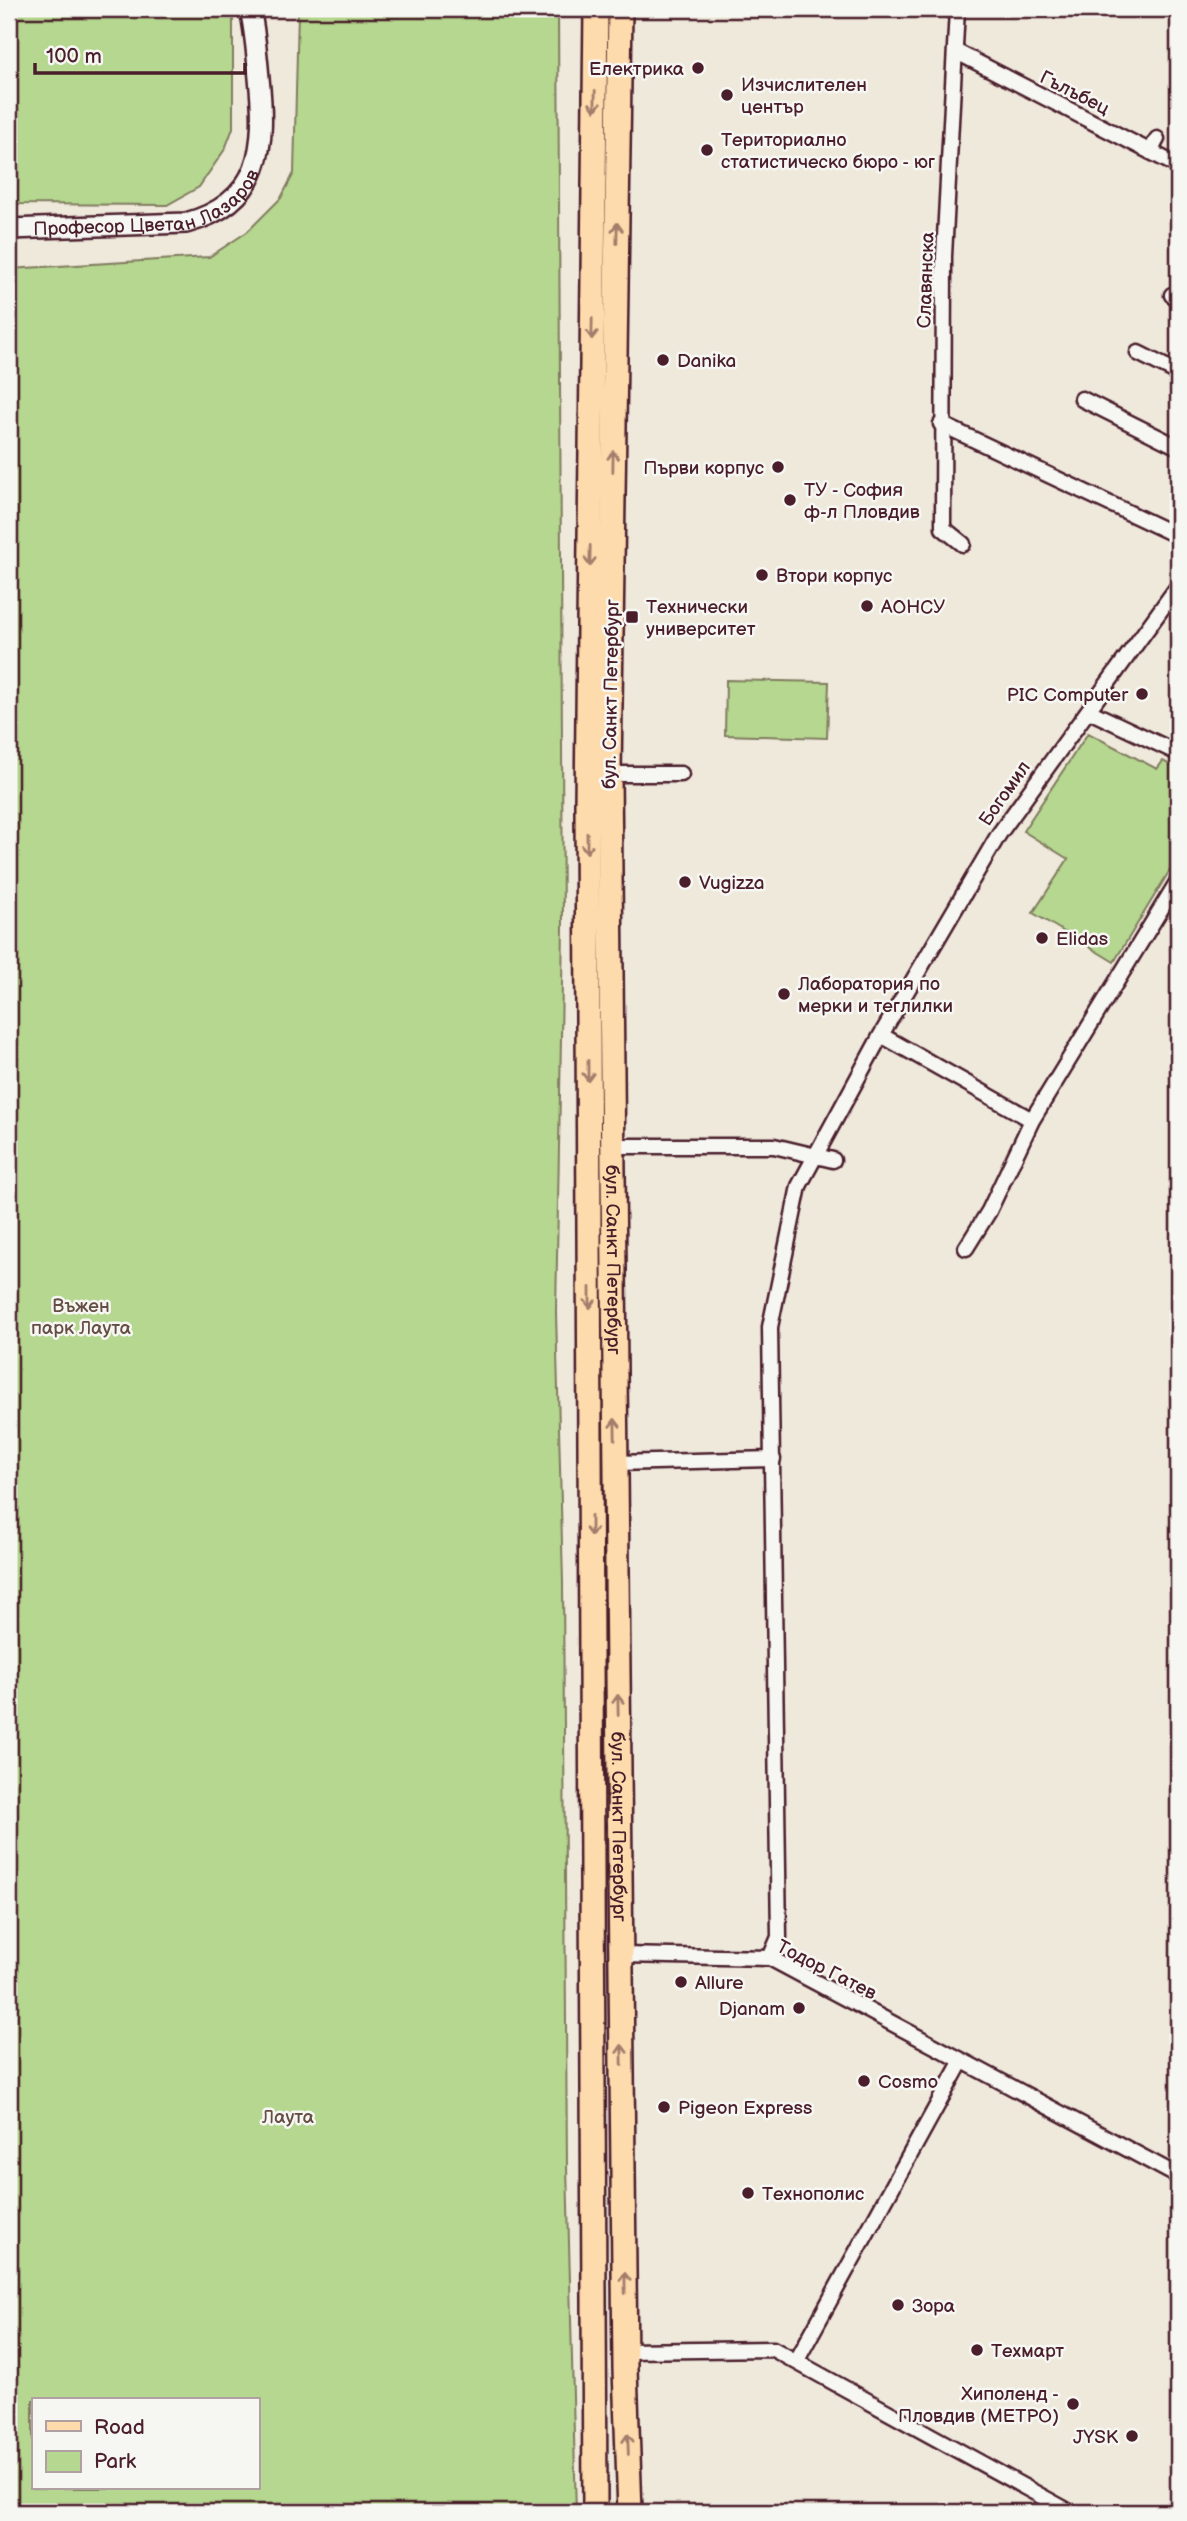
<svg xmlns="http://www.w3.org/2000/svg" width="1187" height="2521" viewBox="0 0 1187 2521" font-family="'Balsamiq Sans',sans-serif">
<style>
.green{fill:#b5d790;stroke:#807b5e;stroke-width:2;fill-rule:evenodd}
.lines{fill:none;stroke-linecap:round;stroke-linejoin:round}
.street-casing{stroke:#4a1f2b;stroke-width:19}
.secondary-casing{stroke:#4a1f2b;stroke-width:24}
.primary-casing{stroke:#4a1f2b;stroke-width:28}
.street{stroke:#f6f6f2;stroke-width:14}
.secondary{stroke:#f6f6f2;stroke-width:19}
.primary{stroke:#fedbac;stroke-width:23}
.oneway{stroke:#a47d6c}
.poi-dot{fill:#4a1f2b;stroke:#f6f6f2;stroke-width:2.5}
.labels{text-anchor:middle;stroke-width:5;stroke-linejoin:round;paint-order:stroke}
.poi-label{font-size:19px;fill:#4a1f2b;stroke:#f6f6f2;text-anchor:start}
.street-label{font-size:19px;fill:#4a1f2b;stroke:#f6f6f2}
.park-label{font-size:19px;fill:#654d44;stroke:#f6f6f2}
</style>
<rect width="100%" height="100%" fill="#efe9dc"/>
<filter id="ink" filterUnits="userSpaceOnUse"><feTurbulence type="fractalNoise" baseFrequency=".0143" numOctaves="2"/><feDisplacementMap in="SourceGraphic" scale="14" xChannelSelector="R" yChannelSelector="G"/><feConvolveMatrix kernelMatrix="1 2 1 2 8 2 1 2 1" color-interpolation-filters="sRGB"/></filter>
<g filter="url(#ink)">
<path class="green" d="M 9,9 L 233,9 L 233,128 L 225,149 L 199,187 L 167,205 L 9,204 Z
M 298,11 L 558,11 L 563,928 L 556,1313 L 563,1582 L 567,2166 L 576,2512 L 9,2512 L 9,269 L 209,257 L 247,232 L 281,198 L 294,173 ZM 33,2400 L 257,2400 L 257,2488 L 33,2488 Z
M 726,680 L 829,682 L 827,738 L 725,735 Z
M 1088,733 L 1157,769 L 1163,761 L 1178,769 L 1178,857 L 1114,962 L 1033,913 L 1068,859 L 1023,831 Z"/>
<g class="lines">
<defs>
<path id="street" d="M 957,9 L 944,256 L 943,528 L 963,544
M 955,51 L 1178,166
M 1150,152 L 1157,139
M 1172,295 L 1178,298
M 1138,353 L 1178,373
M 1082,399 L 1178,447
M 941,424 L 1178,536
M 1089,711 L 1178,753
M 602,774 L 681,774
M 881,1035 L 1032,1120
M 612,1146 L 774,1146 L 833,1160
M 966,1248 L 989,1211 L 1032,1120 L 1178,881
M 616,1463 L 773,1459
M 621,1955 L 770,1958 L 1178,2176
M 770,1958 L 779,1937 L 770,1327 L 799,1186 L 881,1035 L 999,834 L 1178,586
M 626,2351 L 773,2349 L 1070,2512
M 797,2360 L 961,2062
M 1173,2512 L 1178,2502"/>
<g id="secondary">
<path id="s1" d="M 9,229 L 186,223 C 263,202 266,146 259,78 C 257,55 255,31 250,9"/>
</g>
<g id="primary">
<path id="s2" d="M 620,9 L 609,774 L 625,2369 L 630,2512"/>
<path d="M 595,2512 L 587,804 L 596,9"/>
</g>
</defs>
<use href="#street" class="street-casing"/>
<use href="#secondary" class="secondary-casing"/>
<use href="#primary" class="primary-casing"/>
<use href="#street" class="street"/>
<use href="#secondary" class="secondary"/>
<use href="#primary" class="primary"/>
</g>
<defs><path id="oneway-shaft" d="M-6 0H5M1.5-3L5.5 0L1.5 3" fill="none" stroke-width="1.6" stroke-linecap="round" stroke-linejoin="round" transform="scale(1.75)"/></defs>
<g class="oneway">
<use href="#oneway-shaft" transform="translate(595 101) rotate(91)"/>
<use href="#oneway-shaft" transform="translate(617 233) rotate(-89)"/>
<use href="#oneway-shaft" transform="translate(592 329) rotate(91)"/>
<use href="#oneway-shaft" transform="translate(613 461) rotate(-89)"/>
<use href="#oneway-shaft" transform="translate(590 556) rotate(91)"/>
<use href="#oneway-shaft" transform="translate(587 843) rotate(90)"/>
<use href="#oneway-shaft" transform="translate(588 1071) rotate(90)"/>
<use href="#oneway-shaft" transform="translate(590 1298) rotate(90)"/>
<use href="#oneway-shaft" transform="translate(615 1429) rotate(-91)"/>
<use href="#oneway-shaft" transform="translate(591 1526) rotate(90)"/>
<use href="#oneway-shaft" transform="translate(618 1705) rotate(-91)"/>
<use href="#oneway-shaft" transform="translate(622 2055) rotate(-91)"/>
<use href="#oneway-shaft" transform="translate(625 2283) rotate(-91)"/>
<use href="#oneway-shaft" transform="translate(628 2444) rotate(-92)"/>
</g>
</g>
<g class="poi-dot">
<circle cx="698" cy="68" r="7"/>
<circle cx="727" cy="95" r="7"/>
<circle cx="707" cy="150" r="7"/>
<circle cx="663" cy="360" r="7"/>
<circle cx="778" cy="467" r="7"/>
<circle cx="790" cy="500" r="7"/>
<circle cx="762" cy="575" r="7"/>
<circle cx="867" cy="606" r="7"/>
<rect x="625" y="610" width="14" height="14" rx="3.5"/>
<circle cx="1142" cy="694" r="7"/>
<circle cx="685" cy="882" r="7"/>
<circle cx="1042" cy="938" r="7"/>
<circle cx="784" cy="994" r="7"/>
<circle cx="681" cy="1982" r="7"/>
<circle cx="799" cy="2008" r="7"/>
<circle cx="864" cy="2081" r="7"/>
<circle cx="664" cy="2107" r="7"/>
<circle cx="748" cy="2193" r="7"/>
<circle cx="898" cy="2305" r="7"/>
<circle cx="977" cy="2350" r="7"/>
<circle cx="1073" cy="2404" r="7"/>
<circle cx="1132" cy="2436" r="7"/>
</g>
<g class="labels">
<g class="poi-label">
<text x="684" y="75" text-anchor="end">Електрика</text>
<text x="741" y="91">Изчислителен<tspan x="741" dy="22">център</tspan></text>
<text x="721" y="146">Териториално<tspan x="721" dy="22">статистическо бюро - юг</tspan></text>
<text x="677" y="367">Danika</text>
<text x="764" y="474" text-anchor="end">Първи корпус</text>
<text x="804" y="496">ТУ - София<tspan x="804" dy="22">ф-л Пловдив</tspan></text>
<text x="776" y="582">Втори корпус</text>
<text x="646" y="613">Технически<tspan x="646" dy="22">университет</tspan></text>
<text x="881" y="613">АОНСУ</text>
<text x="1128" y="701" text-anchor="end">PIC Computer</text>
<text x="699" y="889">Vugizza</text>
<text x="1056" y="945">Elidas</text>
<text x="798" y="990">Лаборатория по<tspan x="798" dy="22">мерки и теглилки</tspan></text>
<text x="695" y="1989">Allure</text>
<text x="785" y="2015" text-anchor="end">Djanam</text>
<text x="878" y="2088">Cosmo</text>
<text x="678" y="2114">Pigeon Express</text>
<text x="762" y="2200">Технополис</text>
<text x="912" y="2312">Зора</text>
<text x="991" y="2357">Техмарт</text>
<text x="1059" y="2400" text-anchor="end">Хиполенд -<tspan x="1059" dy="22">Пловдив (МЕТРО)</tspan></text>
<text x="1118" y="2443" text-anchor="end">JYSK</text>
</g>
<g class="street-label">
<text transform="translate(1075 92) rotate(27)" y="7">Гълъбец</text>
<text dy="7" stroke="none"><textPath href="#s1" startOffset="145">Професор Цветан Лазаров</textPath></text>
<text transform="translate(925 280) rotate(-88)" y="7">Славянска</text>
<text transform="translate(610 694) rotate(-89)" y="7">бул. Санкт Петербург</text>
<text transform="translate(1004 793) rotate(-55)" y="7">Богомил</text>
<text dy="7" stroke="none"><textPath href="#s2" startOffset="1251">бул. Санкт Петербург</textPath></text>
<text dy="7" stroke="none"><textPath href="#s2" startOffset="1818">бул. Санкт Петербург</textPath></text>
<text transform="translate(827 1969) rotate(27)" y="7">Тодор Гатев</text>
</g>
<g class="park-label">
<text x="81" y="1312">Въжен<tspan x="81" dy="22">парк Лаута</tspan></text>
<text x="288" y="2123">Лаута</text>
</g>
</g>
<rect width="1187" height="2521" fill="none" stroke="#f6f6f2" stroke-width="35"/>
<rect x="18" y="18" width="1152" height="2486" fill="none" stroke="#4a1f2b" stroke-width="2.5" filter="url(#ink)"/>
<rect x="32" y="2398" width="228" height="91" fill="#f6f6f2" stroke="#b1a0a2" stroke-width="2"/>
<rect x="46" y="2421" width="35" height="10" fill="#fedbac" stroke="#b1a0a2" stroke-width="2"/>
<text x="94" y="2434" font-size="21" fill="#4a1f2b">Road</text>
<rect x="46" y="2451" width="35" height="21" fill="#b5d790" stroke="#b1a0a2" stroke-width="2"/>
<text x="94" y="2468" font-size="21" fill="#4a1f2b">Park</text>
<path d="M35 63v10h210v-10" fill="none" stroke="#4a1f2b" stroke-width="3.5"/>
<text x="46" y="63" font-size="21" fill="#4a1f2b" stroke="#f6f6f2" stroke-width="5" paint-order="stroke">100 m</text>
</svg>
